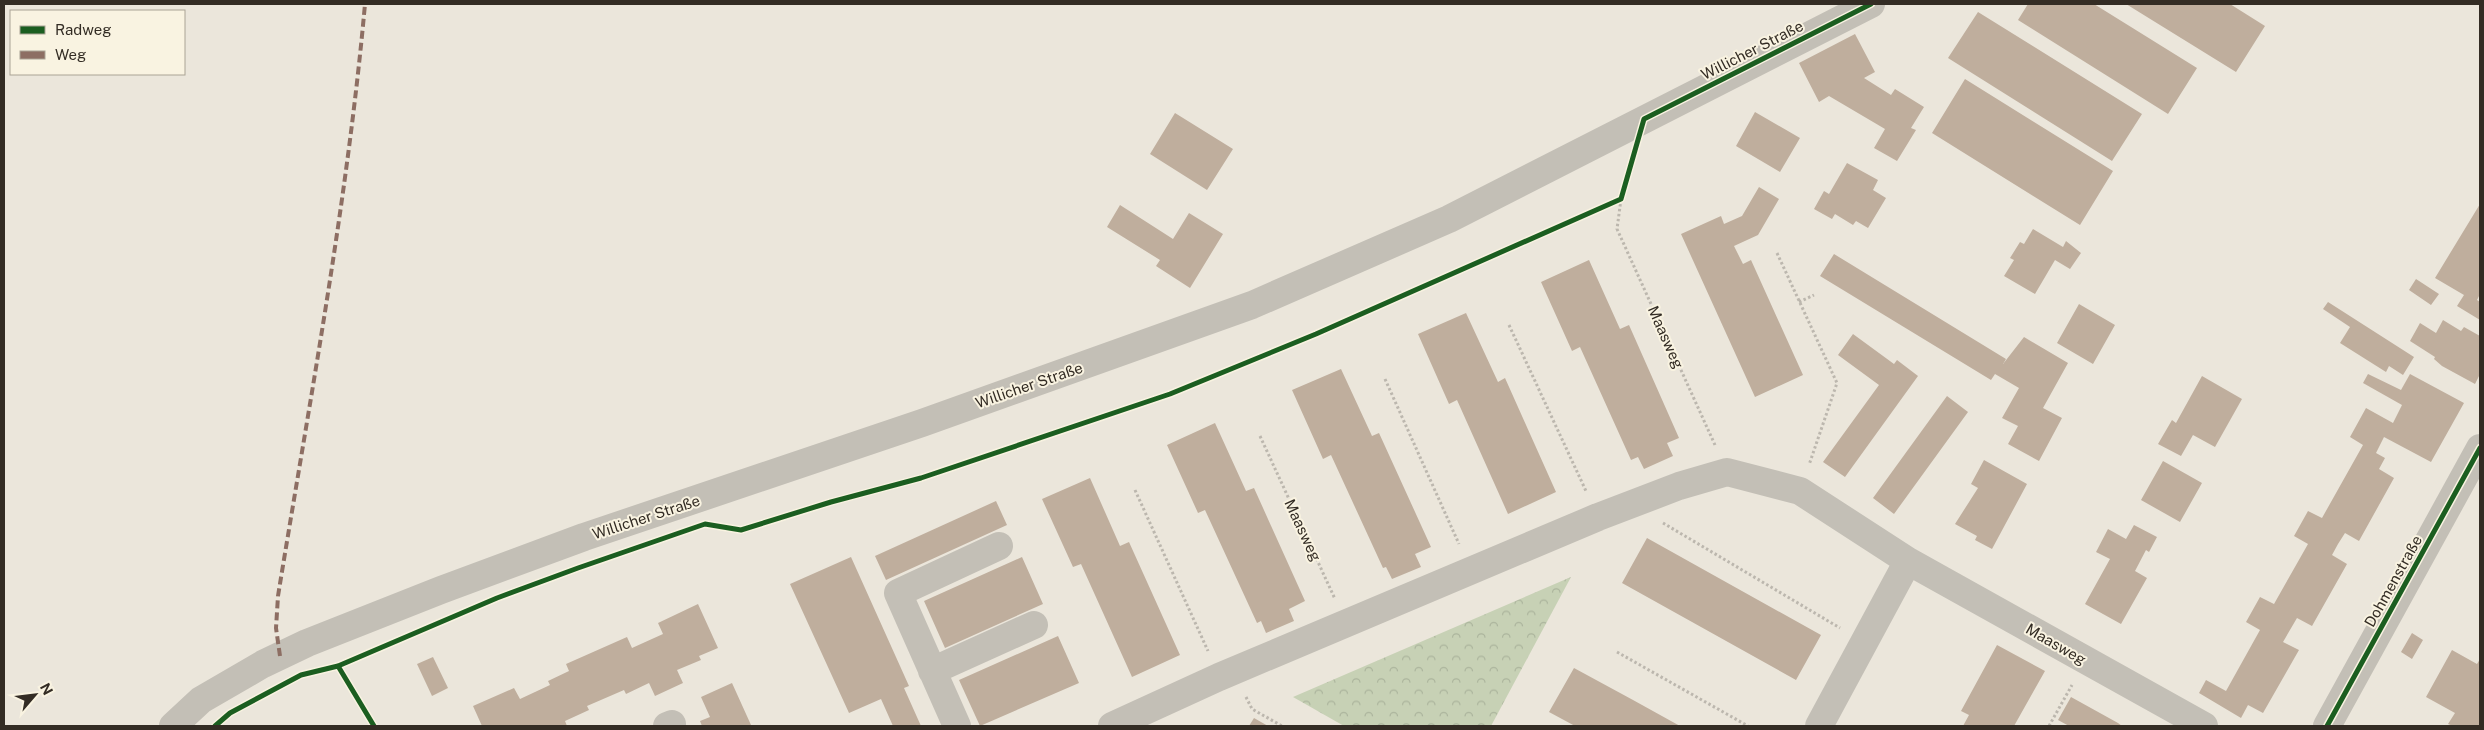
<svg xmlns="http://www.w3.org/2000/svg" width="2484" height="730" viewBox="0 0 2484 730" font-family="'Public Sans',sans-serif">
<style>
.park{fill:url(#park-crowns)}
.building{fill:#bfae9d}
.lines{fill:none;stroke-linecap:round;stroke-linejoin:round}
.path{stroke:#bcb7ae;stroke-width:3;stroke-dasharray:2.5 2.5;stroke-linecap:butt}
.minor{stroke:#c3bfb6;stroke-width:28}
.quiet{stroke:#8d6e63;stroke-width:4;stroke-dasharray:8 4;stroke-linecap:butt}
.cycleway-casing{stroke:#f9f3e1;stroke-width:8}
.cycleway{stroke:#1b5e20;stroke-width:5}
.labels{text-anchor:middle;dominant-baseline:central;stroke-width:4;stroke-linejoin:round;paint-order:stroke}
.street-label{font-size:15px;fill:#332c24;stroke:#f9f3e1}
</style>
<defs>
<pattern id="park-crowns" width="20" height="18" patternUnits="userSpaceOnUse" patternTransform="scale(1.25)"><rect width="20" height="18" fill="#c7d1b5"/><path d="M2 6a3 3 0 1 1 6 0M12 15a3 3 0 1 1 6 0" fill="none" stroke="#abb49c"/></pattern>
</defs>
<rect width="100%" height="100%" fill="#ebe6db"/>
<path class="park" d="M1571,577L1491,726H1344L1293,697Z"/>
<path class="building" d="M2028,4H2094L2197,68L2168,114L2018,20Z
M2126,4H2230L2265,26L2236,72Z
M1978,12L2142,114L2112,161L1948,58Z
M1855,34L1875,72L1864,78L1891,95L1895,89L1924,107L1911,128L1916,130L1897,161L1874,148L1885,129L1829,96L1819,102L1799,63Z
M1965,79L2113,171L2080,225L1932,133Z
M1755,112L1800,138L1780,172L1736,146Z
M1175,113L1233,149L1207,190L1150,154Z
M1847,163L1878,180L1873,190L1886,198L1868,228L1856,221L1853,225L1835,214L1832,219L1814,209L1824,191L1829,194Z
M1759,187L1779,199L1758,235L1734,246L1743,264L1751,260L1803,375L1755,397L1681,234L1721,216L1724,224L1742,216Z
M2480,204V294L2477,300L2480,302V320L2457,306L2464,295L2435,278Z
M1120,205L1173,239L1189,213L1223,234L1190,288L1156,266L1160,260L1107,227Z
M2033,229L2063,247L2066,241L2081,253L2070,269L2055,260L2035,294L2004,276L2014,260L2010,258L2020,242L2024,244Z
M1834,254L2006,359L2003,364L2024,337L2068,363L2043,408L2062,418L2039,461L2008,444L2018,426L2002,418L2019,388L1995,374L1991,380L1820,276Z
M1589,260L1620,329L1629,325L1679,438L1667,443L1673,456L1644,469L1638,457L1631,460L1580,347L1572,351L1541,282Z
M2416,279L2439,294L2431,305L2409,290Z
M2328,302L2414,357L2403,375L2389,366L2386,372L2340,343L2350,327L2323,309Z
M2079,304L2115,325L2093,364L2057,343Z
M1466,313L1498,382L1505,378L1556,492L1508,514L1457,400L1449,404L1418,334Z
M2443,320L2461,331L2464,327L2480,336V374L2475,384L2442,366L2434,359L2435,357L2410,341L2420,323L2436,333Z
M1853,334L1894,364L1897,360L1918,376L1845,477L1823,462L1879,385L1838,355Z
M1341,369L1372,436L1379,433L1431,547L1415,554L1421,567L1392,579L1386,567L1383,568L1331,455L1323,459L1292,390Z
M2368,374L2401,390L2410,374L2464,403L2431,462L2384,437L2376,453L2385,458L2379,469L2394,478L2359,541L2345,533L2338,544L2332,555L2347,564L2312,626L2297,618L2283,642L2299,650L2263,713L2248,705L2241,718L2199,693L2206,680L2226,691L2260,630L2246,622L2260,597L2274,604L2308,544L2294,536L2308,511L2322,518L2363,445L2350,437L2366,408L2393,423L2402,405L2363,383Z
M2202,376L2242,399L2215,447L2193,435L2181,456L2158,444L2172,420L2176,423Z
M1947,396L1968,412L1894,514L1873,498Z
M1215,423L1246,491L1254,488L1305,601L1289,609L1294,621L1266,633L1261,621L1257,623L1205,510L1198,513L1167,445Z
M1984,460L2027,484L1992,549L1975,540L1977,536L1955,524L1978,488L1971,484Z
M2163,461L2202,483L2180,522L2141,500Z
M1090,478L1120,546L1129,542L1180,655L1132,677L1081,564L1073,567L1042,499Z
M996,501L1007,525L886,580L875,556Z
M2134,525L2157,537L2149,552L2146,550L2135,571L2147,578L2121,624L2085,604L2110,559L2096,552L2108,529L2126,539Z
M1647,538L1821,635L1796,680L1622,583Z
M851,557L909,686L904,688L921,726H893L881,699L849,713L790,584Z
M1022,557L1043,604L945,648L924,601Z
M698,604L718,648L699,656L701,660L677,670L683,683L655,696L649,683L626,694L624,690L587,706L589,710L565,721L567,726H482L473,706L514,688L520,699L550,685L548,681L569,671L566,664L627,637L632,648L663,634L658,623Z
M2412,633L2423,640L2412,659L2401,652Z
M1058,636L1079,683L980,726L959,680Z
M1997,645L2045,671L2014,726H1963L1969,715L1961,711Z
M2452,650L2477,664L2480,659V726H2453L2448,724L2455,713L2426,697Z
M433,657L448,688L432,696L417,664Z
M1574,668L1633,700L1680,726H1575L1549,712Z
M732,683L751,725L702,726L700,721L710,717L701,697Z
M2071,697L2118,723L2122,726H2069L2058,720Z
M1254,718L1268,726H1249Z"/>
<g class="lines">
<path class="path" d="M1621,199L1617,229L1715,445
M1777,253L1837,383L1809,465
M1799,302L1814,295
M1509,325L1586,491
M1385,379L1459,544
M1260,436L1335,599
M1135,490L1208,651
M1663,523L1840,628
M1617,652L1748,726
M1246,697L1252,709L1282,726
M2049,726L2072,685"/>
<path class="minor" d="M932,671L1034,625
M173,726L201,700L263,664L307,643L441,590L584,537L922,423L1252,305L1449,219L1871,4
M667,726L672,724
M957,726L898,593L999,546
M1112,726L1219,677L1598,517L1679,486L1727,472L1800,491L1908,561L2204,726
M1819,726L1908,561
M2327,726L2480,448"/>
<path class="quiet" d="M280,656L276,628L278,596C310,399 347,203 365,4"/>
<g class="cycleway-casing">
<path id="cycleway" d="M338,666L374,726
M215,726L230,713L301,675L338,666L497,598L578,568L705,524L741,530L831,502L921,478L1170,394L1316,334L1621,199L1644,119L1871,4
M2327,726L2480,448"/>
</g>
<use href="#cycleway" class="cycleway"/>
</g>
<g class="labels">
<g class="street-label">
<text transform="translate(1752 50) rotate(-27)">Willicher Straße</text>
<text transform="translate(1666 337) rotate(66)">Maasweg</text>
<text transform="translate(1029 385) rotate(-19)">Willicher Straße</text>
<text transform="translate(646 517) rotate(-18)">Willicher Straße</text>
<text transform="translate(1303 530) rotate(65)">Maasweg</text>
<text transform="translate(2393 581) rotate(-61)">Dohmenstraße</text>
<text transform="translate(2056 644) rotate(30)">Maasweg</text>
</g>
</g>
<rect width="2484" height="730" fill="none" stroke="#332c24" stroke-width="10"/>
<rect x="10" y="10" width="175" height="65" fill="#f9f3e1" stroke="#aaa395"/>
<rect x="20" y="26" width="25" height="8" fill="#1b5e20" stroke="#aaa395"/>
<text x="55" y="35" font-size="15" fill="#332c24">Radweg</text>
<rect x="20" y="51" width="25" height="8" fill="#8d6e63" stroke="#aaa395"/>
<text x="55" y="60" font-size="15" fill="#332c24">Weg</text>
<g transform="translate(35 695) rotate(62)" stroke="#f9f3e1" stroke-width="4" paint-order="stroke">
<path d="M0-4L9 19L0 12L-9 19Z" fill="#332c24"/>
<text y="-8" font-size="14" font-weight="bold" text-anchor="middle" fill="#332c24">N</text>
</g>
</svg>
